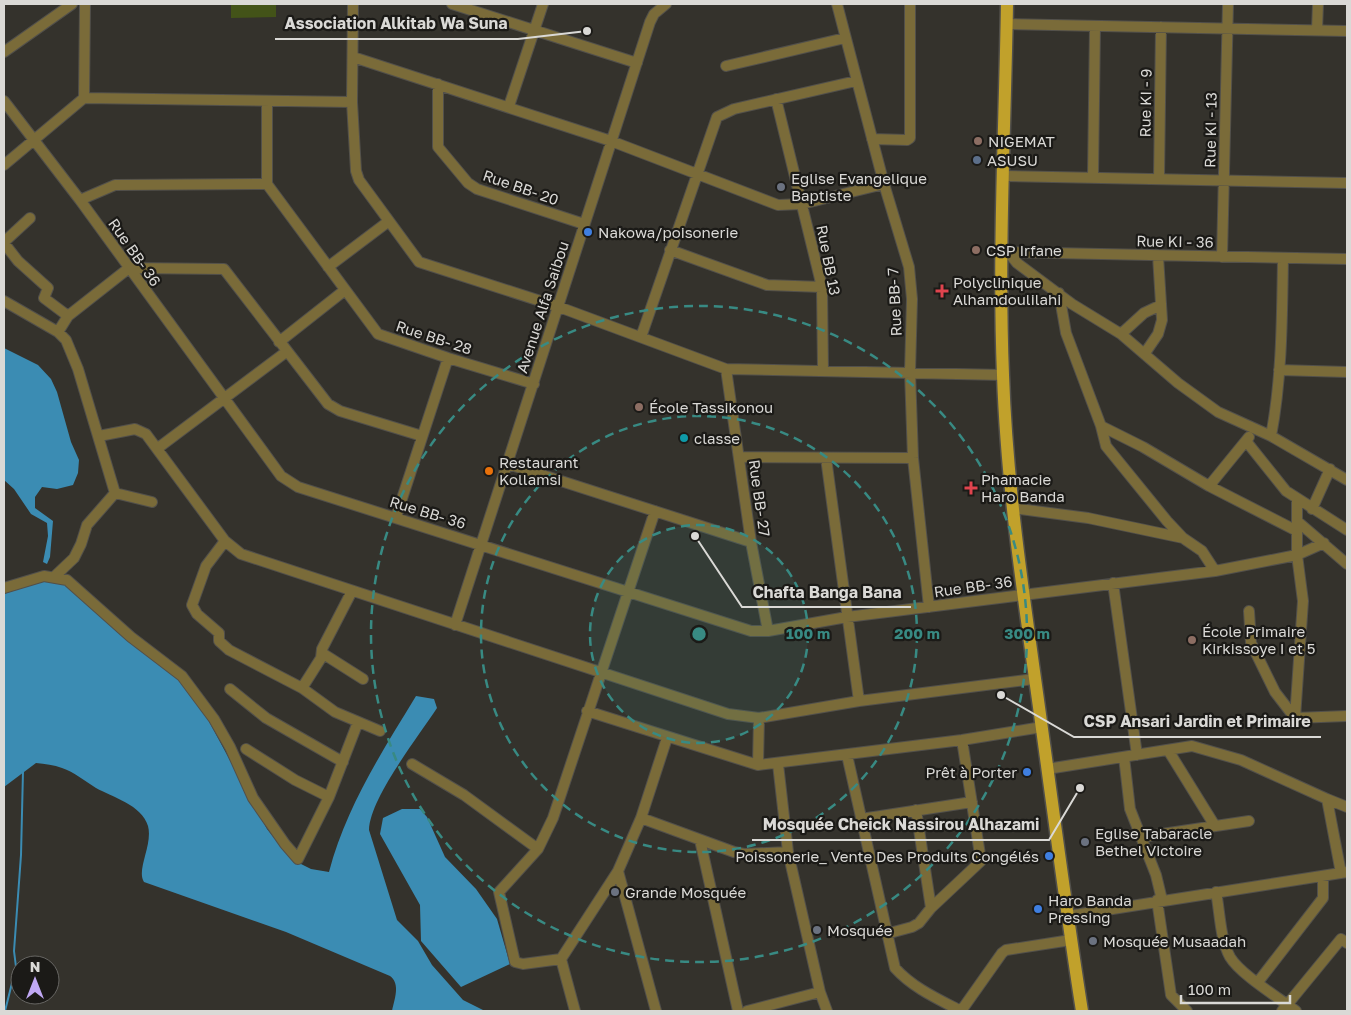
<svg xmlns="http://www.w3.org/2000/svg" width="1351" height="1015" viewBox="0 0 1351 1015" font-family="'Golos Text',sans-serif">
<style>
.green{fill:#435318}
.water{fill:#3b8cb3}
.lines{fill:none;stroke-linecap:round;stroke-linejoin:round}
.stream{stroke:#3b8cb3;stroke-width:2}
.minor-casing{stroke:#52504b;stroke-width:12}
.major-casing{stroke:#52504b;stroke-width:15}
.minor{stroke:#7a6b39;stroke-width:10}
.major{stroke:#c1a12b;stroke-width:12}
.ring{fill:none;stroke:#388a83;stroke-width:2.5;stroke-dasharray:9 6}
.education-dot{fill:#8d6e63;stroke:#1b1a17;stroke-width:2}
.service-dot{fill:#5c6f8a;stroke:#1b1a17;stroke-width:2}
.worship-dot{fill:#6b7280;stroke:#1b1a17;stroke-width:2}
.shop-dot{fill:#3f7fe0;stroke:#1b1a17;stroke-width:2}
.health-dot{fill:#e0444e;stroke:#1b1a17;stroke-width:2}
.culture-dot{fill:#0f9aa8;stroke:#1b1a17;stroke-width:2}
.food-dot{fill:#e8710a;stroke:#1b1a17;stroke-width:2}
.labels{text-anchor:middle;dominant-baseline:central;stroke-width:4.5;stroke-linejoin:round;paint-order:stroke}
.street-label{font-size:15px;fill:#dad9d6;stroke:#1b1a17}
.poi-label{font-size:15px;fill:#dad9d6;stroke:#1b1a17;text-anchor:start}
.centre{fill:#388a83;stroke:#1b1a17;stroke-width:2.5}
.ring-label{font-size:15px;text-anchor:middle;font-weight:bold;fill:#388a83;stroke:#1b1a17;stroke-width:4.5;stroke-linejoin:round;paint-order:stroke}
.leader{fill:none;stroke:#dad9d6;stroke-width:2}
.callout-dot{fill:#dad9d6;stroke:#1b1a17;stroke-width:2}
.callout-label{font-size:16px;text-anchor:middle;font-weight:bold;fill:#dad9d6;stroke:#1b1a17;stroke-width:4.5;stroke-linejoin:round;paint-order:stroke}
</style>
<rect width="100%" height="100%" fill="#34322c"/>
<path class="green" d="M231,4H276V17L231,18Z"/>
<path class="water" d="M4,348L38,365L51,379L57,392L71,442L79,460L78,473L73,485L57,489L42,487L35,497V508L53,521L50,557L47,564L43,562L48,536L47,523L31,514L14,489L4,480Z
M47,579L60,581L171,670L205,714L267,829L291,859L311,869L329,872C346,807 382,752 416,696L434,699L437,708C418,737 370,798 369,830L397,920L418,941L432,965L463,1000L485,1011H392C394,1000 401,984 390,976L286,932L144,882C136,870 153,845 148,826C142,805 112,797 96,788C85,781 74,772 62,768C54,765 45,764 36,763L4,787V594Z
M402,809H420L427,817L445,857L476,889L497,919L510,964L461,987L421,941L420,905L380,834L383,818Z"/>
<g class="lines">
<path class="stream" d="M5,1011L16,967L14,951L21,855L23,771"/>
<g class="minor-casing">
<path id="minor" d="M353,4L352,102L356,171L359,180L419,262L559,307L726,369L1003,375
M452,4L637,63
M837,4L884,184L909,267L912,299L910,372L913,458L929,607
M1007,24L1347,31
M1317,30L1318,4
M4,52L72,4
M353,57L611,141L778,205L802,204L884,184
M726,66L845,38
M438,84V147L468,183L477,189L584,224
M84,98L85,4
M776,99L822,287L823,371
M4,101L80,200L281,476L298,487L751,631H768L847,617L1215,571L1297,555L1324,543
M267,102V184
M509,106L543,4
M872,139L907,140L910,138V4
M4,165L84,98L352,102
M1004,176L1347,183
M1093,178L1095,26
M1159,179L1161,27
M80,200L115,185L267,184L378,334L448,358L534,384
M4,242L30,218
M4,243L18,261L48,288L44,298L68,316L58,332
M670,250L767,285L822,287
M1006,252L1347,259
M1008,252L1017,263L1072,304L1121,334L1178,383L1218,412L1271,436L1347,480
M1222,257L1228,4
M328,267L389,221
M1059,293L1066,333L1101,426L1106,446L1167,521L1183,538L1202,551L1215,571
M4,301L58,332L66,340L78,369L115,493L152,502
M68,316L129,268L224,269L328,404L340,411L422,436
M1121,334L1144,313L1161,305
M641,337L717,117L734,109L856,81
M279,342L345,290
M1145,353L1158,334L1162,320L1158,256
M726,369L751,542L768,631
M1279,370L1347,372
M1101,426L1143,447L1209,486L1297,531
M99,436L135,429L146,434L225,541L241,554L728,714L759,718L859,701L1034,679
M1271,436C1282,378 1282,318 1283,258
M1246,441L1286,491L1347,530
M158,448L286,352
M739,457L913,458
M826,458L859,701
M508,464L751,542
M1209,486L1249,437
M1297,498V555L1303,601L1295,718L1347,716
M1012,508L1088,518L1183,538
M1312,509L1330,469
M396,517L448,358
M1297,521L1347,564
M225,541L206,566L192,605L197,614L219,633V641L229,650L302,688L335,712L380,731
M55,576L74,558L81,544L87,525L115,493
M1113,583L1137,755
M4,588L44,576L67,580L131,637L182,676L214,719L230,747L253,798L285,844L298,859L329,797L358,722
M1249,611L1251,643L1275,692L1295,718
M455,625L650,22L654,14L666,4
M322,653L363,679
M302,688L321,658L322,649L352,591
M230,689L266,718L343,762
M587,711L758,765L962,740L1042,727
M246,749L295,780L329,797
M1168,750L1215,826
M847,755L895,968C913,988 938,999 961,1011
M1124,757L1130,809L1156,875L1162,900
M412,764L464,795L538,849
M758,765L759,718
M1047,769L1192,746L1241,760L1327,799
M916,810L931,908
M641,818L734,852L744,854L788,852
M861,819L972,802
M1142,837L1249,821
M700,840L738,1011
M618,871L656,1011
M1341,873L1327,799L1347,807
M1216,892C1220,912 1220,939 1230,957C1240,974 1279,998 1296,1011
M1157,900L1171,995L1187,1011
M1068,916L1347,872
M886,934L912,927L919,923L931,908L981,861L962,740
M561,959L523,964L515,962L499,892L538,849L553,818L655,511
M1258,982L1323,898V876
M820,992L827,1011
M575,1011L561,959L618,871L641,818L667,738
M747,1011L820,992L788,852L778,764
M961,1011L1002,953L1006,950L1071,940
M1282,1011L1341,939L1347,943"/>
</g>
<g class="major-casing">
<path id="major" d="M1007,4C1005,127 998,252 1003,375C1007,494 1026,611 1042,729C1055,823 1067,917 1082,1011"/>
</g>
<use href="#minor" class="minor"/>
<use href="#major" class="major"/>
</g>
<circle cx="699" cy="634" r="109" fill="#388a83" fill-opacity=".12"/>
<g class="ring">
<circle cx="699" cy="634" r="109"/>
<circle cx="699" cy="634" r="218"/>
<circle cx="699" cy="634" r="328"/>
</g>
<g class="education-dot">
<circle cx="978" cy="141" r="5"/>
<circle cx="976" cy="250" r="5"/>
<circle cx="639" cy="407" r="5"/>
<circle cx="1192" cy="640" r="5"/>
</g>
<circle class="service-dot" cx="977" cy="160" r="5"/>
<g class="worship-dot">
<circle cx="781" cy="187" r="5"/>
<circle cx="1085" cy="842" r="5"/>
<circle cx="615" cy="892" r="5"/>
<circle cx="817" cy="930" r="5"/>
<circle cx="1093" cy="941" r="5"/>
</g>
<g class="shop-dot">
<circle cx="588" cy="232" r="5"/>
<circle cx="1027" cy="772" r="5"/>
<circle cx="1049" cy="856" r="5"/>
<circle cx="1038" cy="909" r="5"/>
</g>
<g class="health-dot">
<path d="M939.5 283.5h5v5h5v5h-5v5h-5v-5h-5v-5h5z"/>
<path d="M968.5 480.5h5v5h5v5h-5v5h-5v-5h-5v-5h5z"/>
</g>
<circle class="culture-dot" cx="684" cy="438" r="5"/>
<circle class="food-dot" cx="489" cy="471" r="5"/>
<g class="labels">
<g class="street-label">
<text transform="translate(1145 103) rotate(-89)">Rue KI - 9</text>
<text transform="translate(1210 130) rotate(-89)">Rue KI - 13</text>
<text transform="translate(521 187) rotate(19)">Rue BB- 20</text>
<text transform="translate(1175 241) rotate(1)">Rue KI - 36</text>
<text transform="translate(135 252) rotate(55)">Rue BB- 36</text>
<text transform="translate(829 260) rotate(79)">Rue BB 13</text>
<text transform="translate(894 302) rotate(-93)">Rue BB- 7</text>
<text transform="translate(542 307) rotate(-72)">Avenue Alfa Saibou</text>
<text transform="translate(434 337) rotate(18)">Rue BB- 28</text>
<text transform="translate(760 498) rotate(82)">Rue BB- 27</text>
<text transform="translate(428 512) rotate(17)">Rue BB- 36</text>
<text transform="translate(973 586) rotate(-8)">Rue BB- 36</text>
</g>
<g class="poi-label">
<text x="988" y="141">NIGEMAT</text>
<text x="987" y="160">ASUSU</text>
<text x="791" y="178">Eglise Evangelique<tspan x="791" dy="17">Baptiste</tspan></text>
<text x="598" y="232">Nakowa/poisonerie</text>
<text x="986" y="250">CSP Irfane</text>
<text x="953" y="282">Polyclinique<tspan x="953" dy="17">Alhamdoulilahi</tspan></text>
<text x="649" y="407">École Tassikonou</text>
<text x="694" y="438">classe</text>
<text x="499" y="462">Restaurant<tspan x="499" dy="17">Kollamsi</tspan></text>
<text x="981" y="479">Phamacie<tspan x="981" dy="17">Haro Banda</tspan></text>
<text x="1202" y="631">École Primaire<tspan x="1202" dy="17">Kirkissoye I et 5</tspan></text>
<text x="1017" y="772" text-anchor="end">Prêt à Porter</text>
<text x="1095" y="833">Eglise Tabaracle<tspan x="1095" dy="17">Bethel Victoire</tspan></text>
<text x="1039" y="856" text-anchor="end">Poissonerie_ Vente Des Produits Congélés</text>
<text x="625" y="892">Grande Mosquée</text>
<text x="1048" y="900">Haro Banda<tspan x="1048" dy="17">Pressing</tspan></text>
<text x="827" y="930">Mosquée</text>
<text x="1103" y="941">Mosquée Musaadah</text>
</g>
</g>
<circle cx="699" cy="634" r="8" class="centre"/>
<g class="ring-label">
<text x="808" y="639">100 m</text>
<text x="917" y="639">200 m</text>
<text x="1027" y="639">300 m</text>
</g>
<path class="leader" d="M587 31L518 39H275M695 536L742 607H911M1001 695L1074 737H1321M1080 788L1049 840H752"/>
<g class="callout-dot">
<circle cx="587" cy="31" r="5"/>
<circle cx="695" cy="536" r="5"/>
<circle cx="1001" cy="695" r="5"/>
<circle cx="1080" cy="788" r="5"/>
</g>
<g class="callout-label">
<text x="396" y="29">Association Alkitab Wa Suna</text>
<text x="827" y="598">Chafta Banga Bana</text>
<text x="1197" y="727">CSP Ansari Jardin et Primaire</text>
<text x="901" y="830">Mosquée Cheick Nassirou Alhazami</text>
</g>
<rect width="1351" height="1015" fill="none" stroke="#dad9d6" stroke-width="10"/>
<g transform="translate(35 980)"><circle r="24" fill="#1b1a17" stroke="#676663"/>
<path d="M0-4L9 19L0 12L-9 19Z" fill="#c0a8f4"/>
<text y="-8" font-size="14" font-weight="bold" text-anchor="middle" fill="#dad9d6">N</text>
</g>
<path d="M1181 995v8h109v-8" fill="none" stroke="#dad9d6" stroke-width="2.5"/>
<text x="1188" y="995" font-size="15" fill="#dad9d6" stroke="#1b1a17" stroke-width="4" paint-order="stroke">100 m</text>
</svg>
